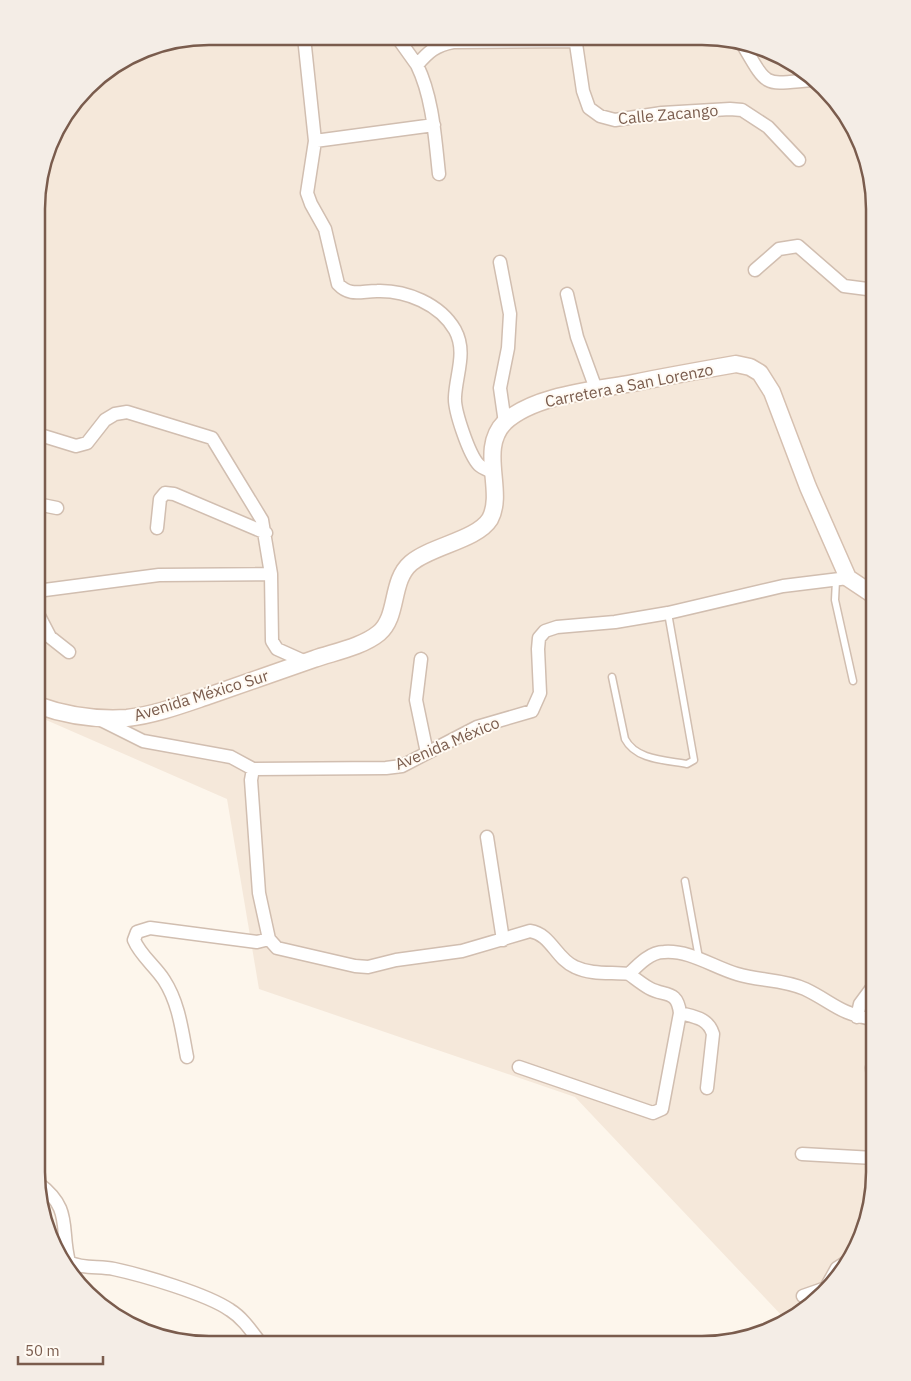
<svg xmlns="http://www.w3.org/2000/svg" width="911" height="1381" viewBox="0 0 911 1381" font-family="'IBM Plex Sans',sans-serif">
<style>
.residential{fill:#f5e8da}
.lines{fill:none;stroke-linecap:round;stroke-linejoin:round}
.lane-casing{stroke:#d1beb0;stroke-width:9}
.street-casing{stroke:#d1beb0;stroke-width:15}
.secondary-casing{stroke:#d6c0b0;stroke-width:19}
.lane{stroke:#fff;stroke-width:6}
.street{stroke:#fff;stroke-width:12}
.secondary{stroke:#fff;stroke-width:16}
.labels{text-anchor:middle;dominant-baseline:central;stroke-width:4;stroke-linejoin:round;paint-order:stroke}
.street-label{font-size:16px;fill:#7a5c4d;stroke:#fffaf3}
.rim{fill:none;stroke:#7a5c4d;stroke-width:2.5}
</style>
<rect width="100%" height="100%" fill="#fdf6ec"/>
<path class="residential" d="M209,36L725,38L807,72L861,143L875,209L874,1183L862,1238L839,1277L785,1319L575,1097L259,989L227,799L37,716L38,186L59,123L95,79L153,46Z"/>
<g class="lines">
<g class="lane-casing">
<path id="lane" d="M836,580L835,600L853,681
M612,677L625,739C636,760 665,760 687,764L694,760L668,613
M685,881L699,958"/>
</g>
<g class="street-casing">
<path id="street" d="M304,37L315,141L307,193L311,204L325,229L338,284C350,297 361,291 377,291C406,290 440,304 455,330C467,352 456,374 455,397C454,410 469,455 479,465C482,468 488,470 492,472
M397,37L417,65
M575,37L583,91L589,108L600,116L615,120L662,113L730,109L742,110L768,127L799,160
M743,45C769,89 763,84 813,80
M315,141L434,125
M439,174C435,138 433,98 417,65C428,52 436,45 453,42L575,41
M500,262L510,314L508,348L500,388L505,423
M755,270L779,249L798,246L844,286L875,290
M567,294L577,337L596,389
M37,434L76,446L87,443L105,420L115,414L127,412L212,438L262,520L271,574L272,641L277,649L306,662
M873,472L875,483
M37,504L57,508
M157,528L160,499L165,493L174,494L266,533
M37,591L159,575L271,574
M37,612L50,637L69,652
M421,659L416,700L427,753
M99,719L143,741L231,757L253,769L386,768L402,766L477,727L532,711L540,693L538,649L539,638L545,631L557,627L615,622L668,613L783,586L848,578
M253,769L251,780L259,893L269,939L277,948L355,966L368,967L396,960L462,951L530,931C551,934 556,959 575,967C592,975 611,972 629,974C638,965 650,952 664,952C690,950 713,967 737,974C759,981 783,979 805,989C834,1003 839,1014 874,1019
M487,837L503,940
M680,1013C695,1017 708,1018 713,1034L707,1088
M857,1017L860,1004L874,985
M187,1057C182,1031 179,1003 164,980C155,966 140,955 134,940L137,932L150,928L257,942L269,939
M519,1067L653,1113L662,1109L680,1013C677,989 665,997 649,988C642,984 636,979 629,974
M874,1086L872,1068L874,1058
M802,1154L874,1158
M38,1183C73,1209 60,1228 69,1262C82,1269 99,1266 114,1269C142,1275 207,1294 230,1310C243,1318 252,1332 261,1344
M874,1186V1157
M827,1286L837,1268L848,1261
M803,1296L823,1289"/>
</g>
<g class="secondary-casing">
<path id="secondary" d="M37,705C67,716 94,720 127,718C155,715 184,704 211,695C245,683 280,671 314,659C334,652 362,647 379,633C399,616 390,581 411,563C431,546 477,540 490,519C505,491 478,449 505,422C534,395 595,390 633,383C668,376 702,370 736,364L750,367L760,373L772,392L808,487L848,578L875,596"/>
</g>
<use href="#lane" class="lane"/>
<use href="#street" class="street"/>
<use href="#secondary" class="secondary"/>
</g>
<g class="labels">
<g class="street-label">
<text transform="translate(668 114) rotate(-5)">Calle Zacango</text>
<text transform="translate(629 385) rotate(-11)">Carretera a San Lorenzo</text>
<text transform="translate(201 695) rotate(-17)">Avenida México Sur</text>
<text transform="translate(447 743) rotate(-23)">Avenida México</text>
</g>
</g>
<path d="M0 0H911V1381H0ZM209 45H702A164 164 0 0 1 866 209V1172A164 164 0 0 1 702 1336H209A164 164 0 0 1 45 1172V209A164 164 0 0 1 209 45Z" fill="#f4ede6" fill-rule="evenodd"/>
<path class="rim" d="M209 45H702A164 164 0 0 1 866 209V1172A164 164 0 0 1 702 1336H209A164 164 0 0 1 45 1172V209A164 164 0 0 1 209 45Z"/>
<path d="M18 1356v8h85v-8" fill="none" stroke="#7a5c4d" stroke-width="2.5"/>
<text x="25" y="1356" font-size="15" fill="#7a5c4d" stroke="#fffaf3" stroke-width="4" paint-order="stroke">50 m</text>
</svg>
